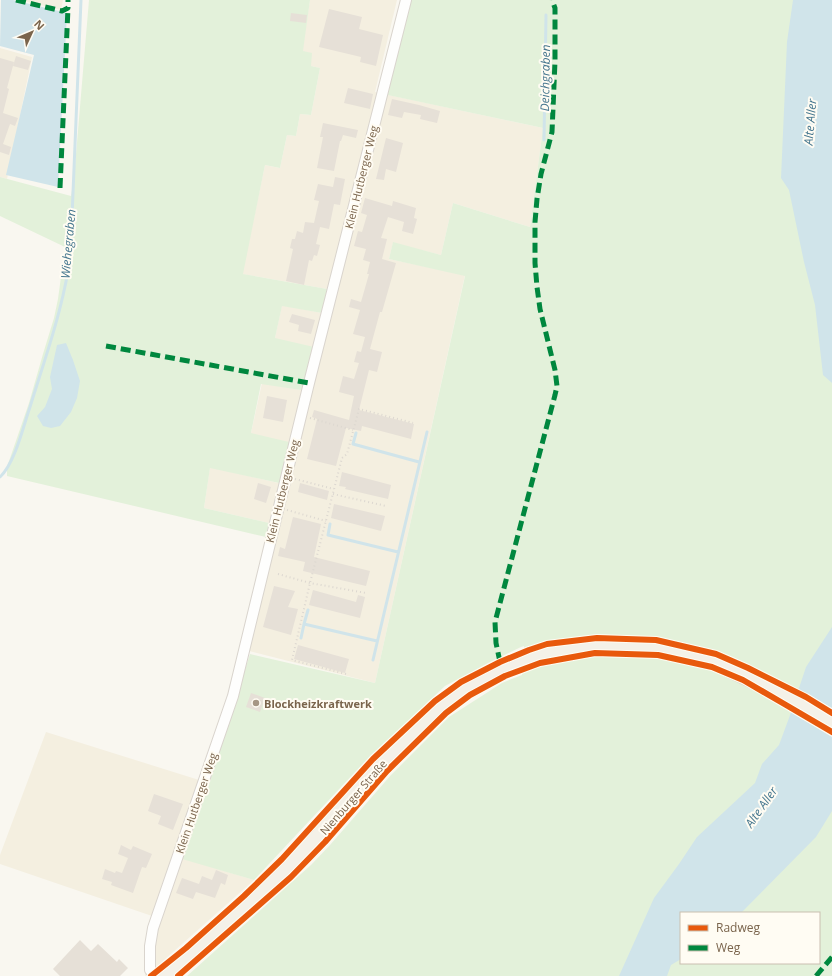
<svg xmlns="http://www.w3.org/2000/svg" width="832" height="976" viewBox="0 0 832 976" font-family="'Open Sans',sans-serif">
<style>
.residential{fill:#f4efe0}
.green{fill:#e3f1da;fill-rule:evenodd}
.water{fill:#d0e4ea}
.pier{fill:#f9f7f0}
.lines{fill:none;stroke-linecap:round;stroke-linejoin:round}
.stream{stroke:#d0e4ea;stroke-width:3}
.building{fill:#e6e0d7}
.minor-casing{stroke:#d9d4cd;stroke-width:12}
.primary-casing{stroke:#dad4cb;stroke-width:19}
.path{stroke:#dcd7d0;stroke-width:2;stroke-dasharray:1 3;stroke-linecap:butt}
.minor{stroke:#fefefd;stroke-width:10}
.primary{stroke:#f4f1e8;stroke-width:17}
.quiet{stroke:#00873e;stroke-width:5;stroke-dasharray:10 5;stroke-linecap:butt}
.cycleway-casing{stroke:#fffcf3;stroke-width:8}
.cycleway{stroke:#e8590c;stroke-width:6}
.poi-dot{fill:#a69785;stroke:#fffcf3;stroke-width:1.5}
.labels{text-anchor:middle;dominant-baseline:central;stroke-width:4;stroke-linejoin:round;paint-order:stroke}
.street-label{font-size:11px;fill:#7a644c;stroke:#fffcf3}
.poi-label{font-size:11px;font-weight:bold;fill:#7a644c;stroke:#fffcf3;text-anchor:start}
.water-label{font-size:12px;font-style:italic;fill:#45768e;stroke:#fffcf3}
</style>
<rect width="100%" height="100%" fill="#f9f7f0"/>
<path class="residential" d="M20,0H63L61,10Z
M310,0H397L375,92L543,128L530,227L453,203L441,255L393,243L389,259L465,275L375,683L241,649L269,523L204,508L210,467L278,483L251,433L262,383L301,390L275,338L282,305L322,313L327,289L242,274L265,165L280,168L287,135L296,136L300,114L311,115L320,68L311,66L302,52Z
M0,48L32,57L7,179L0,177Z
M46,732L199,780L209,784L182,858L254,880L146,976H145L144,959L145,941L152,916L0,864V855Z"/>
<path class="green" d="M89,0H310L303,51L312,53L311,66L320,68L311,115L300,114L296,136L287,135L280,168L265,165L243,274L327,289L322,313L282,306L275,338L314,347L301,390L261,384L251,433L289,442L279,483L210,468L204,508L269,523L266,537L7,476V467L29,403L43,354L54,318L58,299L65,247L0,216V177L71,196L74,178Z
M409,0H832V976H187L311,865L330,845L391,775L449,717L502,683L522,675L523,666L524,646L521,647L488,663L445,686L371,755L254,880L182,859L209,784L250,654L375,683L465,276L389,259L393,242L441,255L453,203L530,227L543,128L383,94ZM681,913H819V963H681Z"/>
<path class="water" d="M1,0H13L67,13L58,187L6,175L34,55L0,46Z
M793,0H832V383L823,375L815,305L804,262L789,190L781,178L787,42Z
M66,343L73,360L80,381L77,398L71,412L60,426L51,428L43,426L37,416L45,407L52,389L50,377L57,345Z
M832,627V811L816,837L741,913H681V959L671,965L667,976H619L654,898L679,864L697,837L755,783L762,764L779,745L789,718L806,667Z"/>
<path class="pier" d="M796,689L832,708V737L789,711Z"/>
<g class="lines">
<path class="stream" d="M544,140L546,15
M356,433L353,444L419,462
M0,477C15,463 23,427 30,407C44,362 60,317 68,271C70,261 70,251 71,241L81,0
M330,524L328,535L398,552
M308,610L304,624L377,641
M301,638L304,624
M373,660L427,432"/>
</g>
<path class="building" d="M329,9L362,17L359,29L383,35L376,66L360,62L361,57L319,47Z
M291,13L307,15L306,23L290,21Z
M16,56L31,61L28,70L13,66Z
M0,58L14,62L7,88L9,89L3,113L18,118L15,126L10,124L3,144L11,147L9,155L0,152Z
M348,88L373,94L370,109L344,103Z
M392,99L419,105L440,111L437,123L420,119L421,115L404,112L402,118L388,115Z
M323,123L358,130L356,138L343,135L341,141H340L334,171L317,168L323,137H320Z
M386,138L403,143L396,172L386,169L384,180L376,179Z
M335,177L345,179L340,205L334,204L329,229L320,227L316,244L320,245L317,256L314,255L312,261L309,260L304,285L286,281L293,249L290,248L292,239H295L297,231L303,233L305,222L314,223L319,201L314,200L318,184L333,187Z
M365,198L392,206L393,201L416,208L414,218L417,219L413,234L402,231L404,222L388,217L381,238L387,239L382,259L396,263L382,312H380L370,349L382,352L377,372L369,370L359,410L414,424L411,439L362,426L361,431L346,428L336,466L307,459L317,419L312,417L314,410L349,420L354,396L339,392L343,376L354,379L359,363L354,362L357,351L361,352L365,337L353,334L360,310L349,307L351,299L361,302L369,274H367L370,262L363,260L366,249L354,246L358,231L362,232L367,215L361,213Z
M292,314L315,320L311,334L298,331L299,325L289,322Z
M267,396L287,400L283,422L263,418Z
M342,472L391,485L388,499L345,489L346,487L339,486Z
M258,483L271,487L266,503L254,499Z
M300,483L329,491L327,500L298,492Z
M334,504L385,516L381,531L331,518Z
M293,517L321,524L314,557L370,571L366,586L303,571L305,562L278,556L280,547L285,549Z
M274,586L295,591L288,607L298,609L291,635L263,627Z
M313,590L356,602L358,595L365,597L360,618L309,605Z
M298,645L349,659L345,673L294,659Z
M251,693L265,698L260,712L246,707Z
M154,794L183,804L173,830L158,824L161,816L148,811Z
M121,845L131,850L133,846L152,854L146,868L142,867L133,893L111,885L112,882L102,879L105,869L115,873L116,871L122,873L128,858L118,854Z
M216,870L228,875L225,885L221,883L215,898L196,892L193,899L176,893L182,878L199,884L202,876L212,880Z
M80,940L91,951L98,944L117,962L119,959L128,968L120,976H60L53,969Z"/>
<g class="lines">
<g class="minor-casing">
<path id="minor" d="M156,976L150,970V946L153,928L233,696L309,383L406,0"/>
</g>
<g class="primary-casing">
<path id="primary" d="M165,976L249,904L285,870L319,837L380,765L440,707L466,690L501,671L517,664L543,656L596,647H657L714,661L779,692L832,723"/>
</g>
<path class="path" d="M310,418L353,430
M295,479L334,489
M333,494L386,506
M287,510L326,521
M278,574L310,583L366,593
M346,674L292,660L310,583L342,458L347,454L359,409L413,423"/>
<use href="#minor" class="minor"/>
<use href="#primary" class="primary"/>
<path class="quiet" d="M16,0L62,11L68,8V0
M60,188L68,8
M106,346L309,383
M500,662L496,643L495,622L555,395L557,386L555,370L540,309L537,287L535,263V222L537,199L541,174L552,132L555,61V8L552,0
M816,976L832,957"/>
<g class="cycleway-casing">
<path id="cycleway" d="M151,976L186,948L244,896L282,859L373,759L435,701L461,682L500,662L529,650L547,644L597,638L656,640L716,654L748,668L806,697L832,713
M178,976L291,877L325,842L387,771L446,713L470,695L505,676L540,663L595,653L658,655L712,667L743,680L786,705L832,732"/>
</g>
<use href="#cycleway" class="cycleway"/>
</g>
<circle class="poi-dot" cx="256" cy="703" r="4"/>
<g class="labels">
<g class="street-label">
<text transform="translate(361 177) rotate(-76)">Klein Hutberger Weg</text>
<text transform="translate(282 491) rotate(-76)">Klein Hutberger Weg</text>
<text transform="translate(353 797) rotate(-49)">Nienburger Straße</text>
<text transform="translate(196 803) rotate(-71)">Klein Hutberger Weg</text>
</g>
<g class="poi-label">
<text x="264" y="703">Blockheizkraftwerk</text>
</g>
<g class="water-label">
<text transform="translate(545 78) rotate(-89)">Deichgraben</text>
<text transform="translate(810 122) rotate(-85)">Alte Aller</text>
<text transform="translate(68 244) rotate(-85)">Wiehegraben</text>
<text transform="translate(761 807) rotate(-55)">Alte Aller</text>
</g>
</g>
<rect x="680" y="912" width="140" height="52" fill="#fffcf3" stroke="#cabfb0"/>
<rect x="688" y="925" width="20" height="6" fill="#e8590c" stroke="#cabfb0"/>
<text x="716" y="932" font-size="12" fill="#7a644c">Radweg</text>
<rect x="688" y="945" width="20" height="6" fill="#00873e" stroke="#cabfb0"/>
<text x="716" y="952" font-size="12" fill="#7a644c">Weg</text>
<g transform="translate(32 32) rotate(46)" stroke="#fffcf3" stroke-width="3" paint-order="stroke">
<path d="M0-3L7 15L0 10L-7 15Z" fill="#7a644c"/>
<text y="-6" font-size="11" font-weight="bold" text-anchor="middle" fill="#7a644c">N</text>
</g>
</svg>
